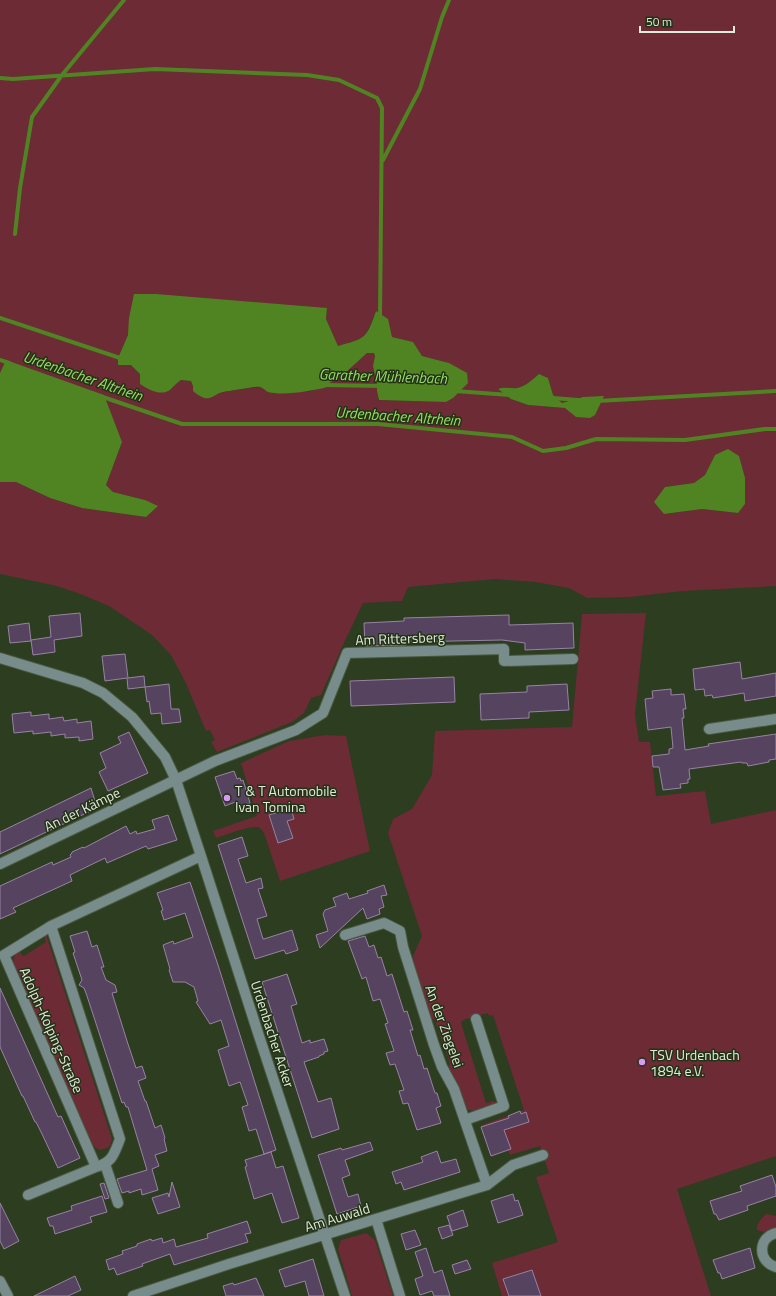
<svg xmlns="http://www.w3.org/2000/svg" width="776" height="1296" viewBox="0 0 776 1296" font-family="'Titillium Web',sans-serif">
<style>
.green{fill:#6c2b35;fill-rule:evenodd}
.water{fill:#508422}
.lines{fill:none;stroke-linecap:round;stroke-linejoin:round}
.stream{stroke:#508422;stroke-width:4}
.building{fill:#564360;stroke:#9783a3}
.minor-casing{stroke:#49593e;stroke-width:12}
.minor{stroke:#778c8b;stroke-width:10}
.poi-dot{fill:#d89af8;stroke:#223216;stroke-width:1.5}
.labels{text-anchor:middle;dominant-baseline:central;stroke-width:3;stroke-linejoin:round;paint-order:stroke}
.street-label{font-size:14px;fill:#e0ebda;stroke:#223216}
.poi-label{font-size:14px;fill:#e0ebda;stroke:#223216;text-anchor:start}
.water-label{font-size:15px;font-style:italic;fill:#97dc63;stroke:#223216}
</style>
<rect width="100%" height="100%" fill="#2c3d20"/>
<path class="green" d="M0,0H776V586L682,591L630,597L587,598L569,588L535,582L495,579L408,587L402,601L363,603L343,645L321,695L311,698L304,713L292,722L217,752L211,742L215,740L210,730L206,731L185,681L171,655L152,635L109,606L83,595L57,586L0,574V482H16L50,498L82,508L146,517L145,500L113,492L106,485L122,442L6,360L0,373ZM327,309L326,319L338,346C368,337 364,340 376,311L387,319L392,337L412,342L422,356L449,363L446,402L379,400L377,391V385L373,366L375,356L374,353H367L337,379L312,391L278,393L268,392L261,387L249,388L217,393L212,397L193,386L191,381L181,380L170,390L140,374L131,365L118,358L128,335ZM539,374L548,378L553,395L562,403L583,397L565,408L528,405L511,399L498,389C504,386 511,389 517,388C525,387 533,379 539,374ZM715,455L737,513L702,509L664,514L665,487L694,483L705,475Z
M646,613L635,714L639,742H650L656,796L705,791L711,824L776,810V1156L677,1189L711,1296H502L492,1263L558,1242L536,1177L549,1173L540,1146L510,1155L508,1150L491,1156L481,1127L482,1125L524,1110L493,1015L490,1016L487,1013L463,1020L461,1023L486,1103L494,1101L496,1103L474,1111L469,1110L466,1107L458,1086L448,1068L450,1063L435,1020L431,1018L414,964L413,956L422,936L388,833L393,819L412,809L432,775L435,731L572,727L582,614Z
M325,735L346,736L370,851L280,881L264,833C262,830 260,827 257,827C248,826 225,835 216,838L213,831L257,816L241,763L289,741Z
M46,934L112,1139L110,1146C104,1150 98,1152 93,1145L14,967C13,960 13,955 19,950L22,955L24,956L46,942L44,936Z
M766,1214L776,1216V1227L764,1232L757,1230C756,1224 762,1218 766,1214Z
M366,1233L375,1240L393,1296H352L338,1249L341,1240Z"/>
<path class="water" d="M134,294H156L327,308L326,319L338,346C366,338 366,339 376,311L388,319L392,337L413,342L422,356L449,363L467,373L468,383L453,398L446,402L379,400L377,391V385L373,366L375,356L374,353H367L344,374L328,384L327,387C313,391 283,396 268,392C266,391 263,388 260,387C255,386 230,391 223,392C217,393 217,395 212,397C205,401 198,395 193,391V386L191,381L181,380C177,383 174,386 171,389C162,397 149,390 140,384V374L131,365H118V358L128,335L129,318Z
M6,360L104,395L122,442L106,485L113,492L145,500L158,506L146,517L82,508L50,498L16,482H0V373Z
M539,374L548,378L553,395L562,403L583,397L604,396L595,415L590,418L576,417L565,408L528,405L511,399L498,389C504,386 511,389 517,388C525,387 533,379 539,374Z
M728,449L739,456L745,478V504L738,513L702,509L664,514L654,502L665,487L694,483L705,475L715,455Z"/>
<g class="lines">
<path class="stream" d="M0,78L13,79L155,69L307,75L339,80L377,98L382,108L380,318
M383,160L420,89L442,17L449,0
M15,234L20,188L32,117L62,75L124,0
M0,318L123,359
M0,360L9,363
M324,385L383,386
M455,391L510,395
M100,396L182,424H378L512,437L543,451L566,448L596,439L685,440L765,429H776
M553,398L578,400
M597,401L776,391"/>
</g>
<path class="building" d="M80,613L82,636L54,640L55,652L33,655L31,640L51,637L49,616Z
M509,615V625L573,623L574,648L525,650V643L502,640L406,642V645L365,646L364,623L404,621V618Z
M29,623L31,641L10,643L8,626Z
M125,654L128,678L144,676L145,687L128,689L127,678L105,681L102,656Z
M740,662L742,679L776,673V696L745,701L744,693L713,698L712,695L705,696L704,689L695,690L693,669Z
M454,677L455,702L351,706L350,681Z
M169,684L171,709H179L181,722L162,724L161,713L151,714L149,701L147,702L145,687Z
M567,684L569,710L529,712V718L481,720L480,694L527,692V686Z
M671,689V695L684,694L686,709H683L684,718H682L685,750L709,746L708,744L776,734V759L769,760V762L748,766L747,763H742L741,762L689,769L690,779H688V783L680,784L681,788L663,790L659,767H653L652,756L669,754V749L673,748L671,727L648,730L645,699L653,698L652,691Z
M31,712V716L49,714V719L63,717L64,721L77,719V723L91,721L93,739L79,741V737L65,738V734L51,736V732L33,734V731L14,733L12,714Z
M129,732L148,773L108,791L99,772L106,768L100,753L121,743L118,737Z
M234,771L237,779L240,778L241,781L243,780L250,803L240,807L238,801L225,806L215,777Z
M91,788L97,808L0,854V832Z
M291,808L294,819L287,821L293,838L278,843L269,815Z
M168,815L177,840L148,849L146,846L107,863L105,858L70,875L72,881L13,908L16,912L0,919V886L52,862L53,865L71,857L70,855L72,853V852L83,847L84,848L126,826L130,834L136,831L137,834L155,829L152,820Z
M242,837L248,856L238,859L246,883L261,878L263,888L258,889L267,916L257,919L263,939H264L292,930L298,950L286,954L284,950L255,959L218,845Z
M190,882L218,965L276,1150L264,1154L256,1129L249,1131L242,1107L248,1105L240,1082L229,1086L218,1050L229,1046L221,1020L210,1024L196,1002L198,1001L194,987L185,982H173L169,970L170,969L163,945L173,941L174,944L193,937L185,913L164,920L161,911L163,910L157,893Z
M384,885L387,895L381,896L384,907L379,909L380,914L367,919L363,908L320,948L316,935L328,931L323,914L325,910L336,906L333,898L347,893L349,899L368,893L367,891Z
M87,931L92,947L97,945L104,967H101L106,980L115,985L117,992L112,993L127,1041L136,1068L142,1066L146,1078L138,1081L145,1101H146L155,1128L161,1125L165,1138L164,1139L167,1151L155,1155L159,1166L152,1169L158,1190L142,1195L141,1189L129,1193V1191L122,1193L117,1179L147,1170L128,1107H126L124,1102L122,1103L87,996L84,988L79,985L82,980L73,953L75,952L70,936Z
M365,936L369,947L374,945L378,958L381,957L387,976L392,974L404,1012L407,1011L413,1030H410L418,1056L420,1055L424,1069L427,1068L435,1093H437L440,1103L441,1106L436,1108L441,1123L417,1130L408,1103L403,1104L399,1091L404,1090L395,1064L390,1065L386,1053L394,1051L385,1024L388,1023L380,999L373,1001L366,977L362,979L348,941Z
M287,974L297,1004L291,1006L302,1043L310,1040V1043L324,1039L328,1051L324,1052V1054L319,1056V1057L304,1062L318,1102L331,1098L339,1129L312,1138L262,982Z
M0,988L58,1117L61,1116L80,1158L58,1168L42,1134L36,1122H35L23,1096H22L0,1047Z
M520,1111L521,1114L526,1112L529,1122L504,1130L511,1149L491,1156L481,1127L509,1118L508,1116Z
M370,1142L373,1150L345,1160L350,1175L342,1178L348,1197L358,1194L361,1206L337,1214L318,1155L341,1148L342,1150Z
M437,1151L441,1163L456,1159L460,1172L404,1190L401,1182L396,1184L392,1172L423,1162L421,1157Z
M271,1152L276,1168L283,1166L299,1218L282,1223L272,1193L254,1199L245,1167L247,1166L245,1160Z
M772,1175L776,1187V1196L747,1206L748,1210L719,1220L716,1214H714L710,1201L742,1191L740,1186Z
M172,1182L180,1207L158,1214L152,1198L168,1193L169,1197Z
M104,1183L109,1198L105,1199L100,1184Z
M513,1194L515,1201L518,1200L523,1215L498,1223L491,1201Z
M102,1196L107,1212L90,1217L92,1222L55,1234L53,1226H50L47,1218L72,1210L71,1206Z
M0,1203L19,1241L4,1249L0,1241Z
M463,1210L468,1226L452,1231L447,1216Z
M247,1221L251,1233L245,1234L248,1242L174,1265L170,1254L142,1264L143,1266L117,1275L114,1268L109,1270L106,1260L123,1254L122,1251L137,1246V1244L151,1239L152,1241L162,1238L163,1243L174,1239L176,1247L208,1238L207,1234Z
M449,1225L453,1235L442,1239L438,1228Z
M415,1230L421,1245L406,1250L401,1234Z
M426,1248L434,1273L442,1270L450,1296H434L432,1291L420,1295L415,1279L423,1276L415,1252Z
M750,1248L755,1268L722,1279L720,1273H718L713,1260Z
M313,1259L324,1296H309L305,1281L285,1287L279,1270Z
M467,1260L471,1269L455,1274L452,1265Z
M532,1270L541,1296H509L503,1279Z
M75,1276L81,1290L68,1296H34Z
M256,1278L264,1296H226L223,1286L233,1283L234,1285Z"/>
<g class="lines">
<g class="minor-casing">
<path id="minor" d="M0,658L83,683L103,693L132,717L165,757L176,780L201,856L258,1033L345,1296
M709,729L776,719
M0,864L215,761L296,730L323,713L347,653L504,649V661L573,659
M51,926L4,955L96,1167C113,1162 114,1154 120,1139L51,926L201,856
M345,935L384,923L400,931L403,947L434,1045L442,1067L454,1089L487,1185
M465,1120L504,1106L476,1019
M105,1164L118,1203
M28,1195L96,1167
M376,1219L400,1296
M776,1233C757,1238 758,1262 776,1267
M0,1281L8,1296
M133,1296L229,1264L487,1185L513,1165L543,1155"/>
</g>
<use href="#minor" class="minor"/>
</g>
<g class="poi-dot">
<circle cx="227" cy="798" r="4"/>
<circle cx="642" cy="1062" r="4"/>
</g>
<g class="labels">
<g class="street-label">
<text transform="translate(400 638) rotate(-2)">Am Rittersberg</text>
<text transform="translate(82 809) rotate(-26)">An der Kämpe</text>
<text transform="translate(445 1026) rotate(70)">An der Ziegelei</text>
<text transform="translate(52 1030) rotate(66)">Adolph-Kolping-Straße</text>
<text transform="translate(273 1034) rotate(72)">Urdenbacher Acker</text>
<text transform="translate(337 1217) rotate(-17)">Am Auwald</text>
</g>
<g class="poi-label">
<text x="235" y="790">T &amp; T Automobile<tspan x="235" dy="16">Ivan Tomina</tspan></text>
<text x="650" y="1054">TSV Urdenbach<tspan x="650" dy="16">1894 e.V.</tspan></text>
</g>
<g class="water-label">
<text transform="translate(83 376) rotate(19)">Urdenbacher Altrhein</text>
<text transform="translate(383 376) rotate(2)">Garather Mühlenbach</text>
<text transform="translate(398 416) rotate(4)">Urdenbacher Altrhein</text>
</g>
</g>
<path d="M640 26v6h94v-6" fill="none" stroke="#e0ebda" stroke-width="2"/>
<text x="646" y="26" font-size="12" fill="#e0ebda" stroke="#223216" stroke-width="3" paint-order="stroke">50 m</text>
</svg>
